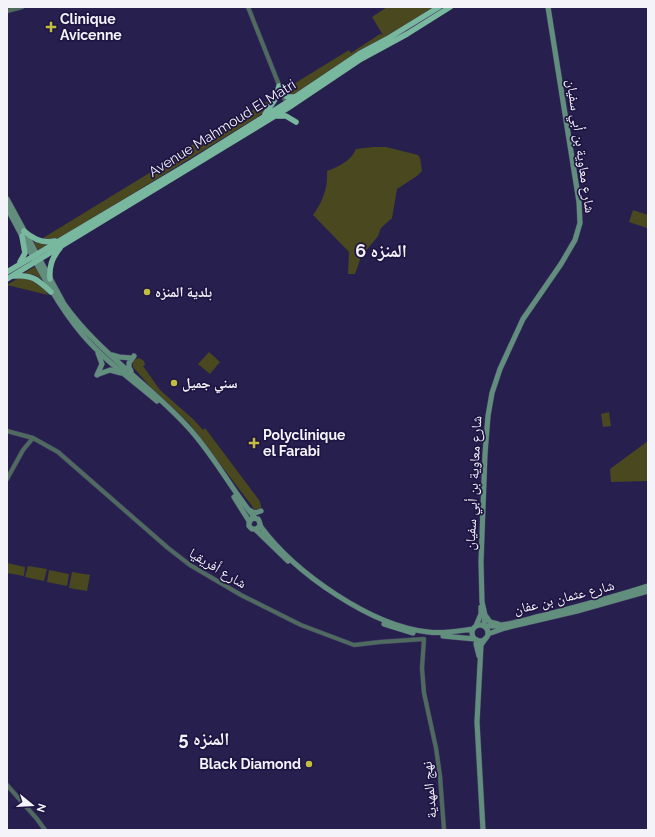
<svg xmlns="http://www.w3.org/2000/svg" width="655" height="837" viewBox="0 0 655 837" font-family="Raleway,'Noto Naskh Arabic',sans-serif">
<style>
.green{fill:#4a481f}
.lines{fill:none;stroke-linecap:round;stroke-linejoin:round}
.tertiary-casing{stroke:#443d66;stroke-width:5}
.secondary-casing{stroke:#443d66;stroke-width:6}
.trunk-casing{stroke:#443d66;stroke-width:6}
.tertiary{stroke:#4f6a5e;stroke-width:4}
.secondary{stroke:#628f7d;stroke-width:5}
.trunk{stroke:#78b89e;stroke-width:5.5}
.poi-dot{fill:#c2bd3f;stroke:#1e1543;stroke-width:1.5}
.labels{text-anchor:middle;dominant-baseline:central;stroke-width:3.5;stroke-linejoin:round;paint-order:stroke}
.poi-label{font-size:14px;font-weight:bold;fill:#f4f3fa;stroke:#1e1543;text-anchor:start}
.street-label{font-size:14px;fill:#f4f3fa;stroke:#1e1543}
.district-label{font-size:18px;font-weight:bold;fill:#f4f3fa;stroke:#1e1543}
</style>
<rect width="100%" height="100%" fill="#271f4e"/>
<path class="green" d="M387,7H434L293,96L286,95L284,90L349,50L351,53L380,34L383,35L372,17Z
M276,96L264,112L256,118L39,251L32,239L43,238L169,161L173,157L225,124L226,126Z
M373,147H386L418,155L420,158L422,171L417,176L397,189L392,218L381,228L378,236L361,257L355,274H348L349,252L313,215C323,201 328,188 327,171C338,167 351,161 356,149Z
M633,210L648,215L647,228L629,222Z
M36,266L44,281L35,275L24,273Z
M22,278C34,279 43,284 48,295L7,285L17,279Z
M209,352L220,362L210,374L198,364Z
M139,358L144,361L145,365L143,366L160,390L194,420L203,430L205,428L259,500L261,505V509L258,511L255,510L189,423L153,390L133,367C132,362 134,359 139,358Z
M609,412L611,426L603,427L601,414Z
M648,441V481L611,482L610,469Z
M7,563L25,567L24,576L7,573Z
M28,566L47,569L44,581L25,577Z
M49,570L69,574L67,586L47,582Z
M72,572L90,575L87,591L69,588Z"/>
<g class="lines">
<g class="tertiary-casing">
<path id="tertiary" d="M248,7L287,105
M7,11L22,7
M7,431L33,438L58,452L168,548L190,565L241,595L301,625L354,645L380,642L424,639L422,668L424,693L436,748L440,776L444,830
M7,479L23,450L33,438
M7,785L37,819L45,830"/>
</g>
<g class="secondary-casing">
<path id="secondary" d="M7,199L64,304C97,351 147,383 186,425C213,453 230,488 255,518
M7,208C31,251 50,296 82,334C103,359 131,379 157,401
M112,355L119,357L131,358
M131,371L129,367V363L134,356
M99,374L110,370L121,373
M97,375L102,364L98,353
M234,497L249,521
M249,510L255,513L261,511
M260,525L257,529H252L249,526V523L252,518L258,519C260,522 260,525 261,527C295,573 371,626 428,632C444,634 458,631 473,629
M255,529L288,561
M485,615L490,622L498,624
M384,624L413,633
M472 633a8 8 0 1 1 16 0a8 8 0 1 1-16 0Z
M484,625L485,615L482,602L481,562L485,454L488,416L492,393L500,369L523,319L561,264L575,240L580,223L579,202L548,7
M476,626L481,614V607
M485,626C505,627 526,619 545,615C580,606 614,597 648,586
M488,634L505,628L577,611L648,591
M443,636L475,639
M477,640L476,644L479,656
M483,830L477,722L481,645L485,639"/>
</g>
<g class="trunk-casing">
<path id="trunk" d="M283,95L288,97H294
M265,114L276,98L279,86
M277,116H286L296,122
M24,231C33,239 43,244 55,241
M20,262L25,253L22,236
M7,272L190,163L286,103L359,54L387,39L439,7
M13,276C32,274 38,280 51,292
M7,279L288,108L361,59L407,34L450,7
M50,279C49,266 52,258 60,248"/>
</g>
<use href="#tertiary" class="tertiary"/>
<use href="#secondary" class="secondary"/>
<use href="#trunk" class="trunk"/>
</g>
<g class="poi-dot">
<path d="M49 21h4v4h4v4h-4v4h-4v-4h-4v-4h4z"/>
<circle cx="147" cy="292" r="4"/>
<circle cx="174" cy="383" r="4"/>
<path d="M252 437h4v4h4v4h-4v4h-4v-4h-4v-4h4z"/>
<circle cx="309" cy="764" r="4"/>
</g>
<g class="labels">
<g class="poi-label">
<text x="60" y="19">Clinique<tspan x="60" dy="16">Avicenne</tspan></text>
<text x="155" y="292">بلدية المنزه</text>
<text x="182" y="383">سني جميل</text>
<text x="263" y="435">Polyclinique<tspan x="263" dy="16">el Farabi</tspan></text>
<text x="301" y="764" text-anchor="end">Black Diamond</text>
</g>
<g class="street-label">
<text transform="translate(222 128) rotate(-32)">Avenue Mahmoud El Matri</text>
<text transform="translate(581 146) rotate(82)">شارع معاوية بن أبي سفيان</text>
<text transform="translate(473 483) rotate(-87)">شارع معاوية بن أبي سفيان</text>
<text transform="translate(218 568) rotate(31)">شارع أفريقيا</text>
<text transform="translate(564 597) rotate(-14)">شارع عثمان بن عفان</text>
<text transform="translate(429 790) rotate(-95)">نهج المهدية</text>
</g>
<g class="district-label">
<text x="381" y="250">المنزه 6</text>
<text x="204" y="738">المنزه 5</text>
</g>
</g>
<rect width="655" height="837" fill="none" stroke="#f4f3fa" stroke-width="16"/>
<g transform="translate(32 805) rotate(108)" stroke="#1e1543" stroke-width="3" paint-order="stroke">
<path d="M0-3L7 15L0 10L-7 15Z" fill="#f4f3fa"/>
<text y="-6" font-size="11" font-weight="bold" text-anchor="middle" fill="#f4f3fa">N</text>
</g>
</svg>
